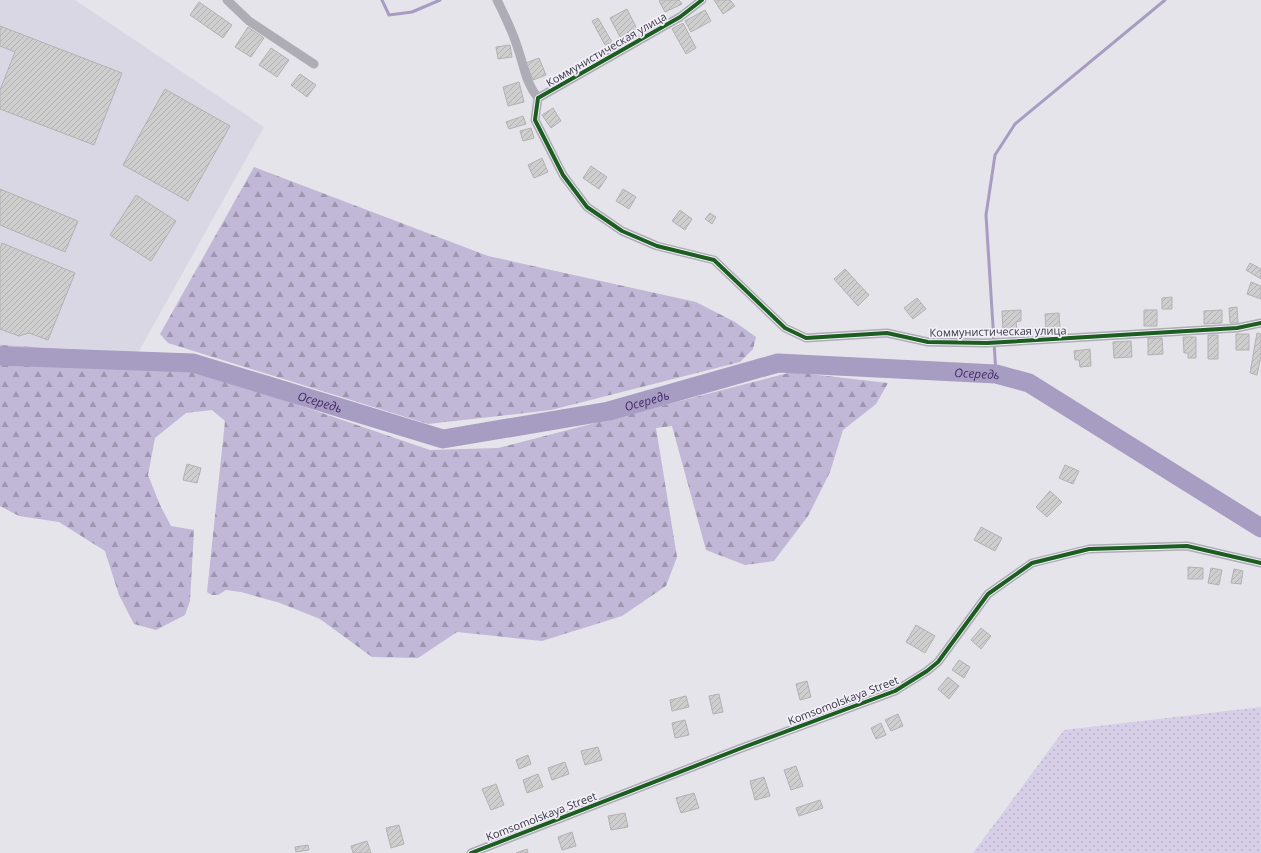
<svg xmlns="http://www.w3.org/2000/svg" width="1261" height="853" viewBox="0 0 1261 853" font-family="'Open Sans',sans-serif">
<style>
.built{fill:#dad7e4}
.grass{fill:url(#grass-dots)}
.forest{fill:url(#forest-firs)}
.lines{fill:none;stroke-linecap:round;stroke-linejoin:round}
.stream{stroke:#a79cc1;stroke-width:3}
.river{stroke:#a79cc1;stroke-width:19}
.building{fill:url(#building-hatch);stroke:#b3b1b2}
.street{stroke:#aeacb4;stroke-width:9}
.cycleway-casing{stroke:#f2effa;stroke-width:6}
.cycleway{stroke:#1b5e20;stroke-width:4}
.labels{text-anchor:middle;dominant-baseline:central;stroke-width:3.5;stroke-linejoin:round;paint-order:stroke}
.street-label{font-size:11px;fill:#39383d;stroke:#f2effa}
.water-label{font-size:12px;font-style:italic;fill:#432a6a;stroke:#f2effa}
</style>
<defs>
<pattern id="grass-dots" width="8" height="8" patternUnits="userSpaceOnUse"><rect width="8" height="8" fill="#d6cfe7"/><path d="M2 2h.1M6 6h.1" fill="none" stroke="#b8b2c7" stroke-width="1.8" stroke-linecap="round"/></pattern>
<pattern id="forest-firs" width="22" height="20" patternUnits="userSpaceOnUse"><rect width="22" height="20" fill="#c1b7d7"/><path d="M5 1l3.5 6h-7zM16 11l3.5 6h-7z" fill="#9e96b0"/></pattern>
<pattern id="building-hatch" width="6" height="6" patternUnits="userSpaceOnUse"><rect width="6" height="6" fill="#cfcecf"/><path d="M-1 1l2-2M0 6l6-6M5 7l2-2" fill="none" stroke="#b2b2b3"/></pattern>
</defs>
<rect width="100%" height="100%" fill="#e5e4ea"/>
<path class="built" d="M0,0H75L264,127L138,353L0,345Z"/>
<path class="grass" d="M1261,707V853H973L1064,730Z"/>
<path class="forest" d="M254,167L488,256L696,302L735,322L756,337L753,349L740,362L551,410L428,424L168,343L160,334Z
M0,345L138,353L240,385L430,450L498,448L792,372L888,383L876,404L843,430L830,472L808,516L774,561L745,565L706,550L672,426L656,428L677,557L666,586L622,616L542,641L457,632L418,658L372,657L320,619L280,603L241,592L226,590L218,595H212L207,592L225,421L212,410L186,413L155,438L148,475L160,505L171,526L194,530L190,601L185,615L156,630L134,624L119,595L105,551L59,522L19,516L0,506Z"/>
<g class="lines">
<path class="stream" d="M382,0L389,15L412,12L440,0
M996,374L986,215L995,155L1015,124L1165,0"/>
<path class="river" id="s1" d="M0,356L193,363L443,439L609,411L778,363L996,374L1029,383L1261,528"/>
</g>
<path class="building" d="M661,0H679L682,4L665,12L659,1Z
M714,0H730L735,6L723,14Z
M199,2L232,25L223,38L190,15Z
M627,9L637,29L620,37L610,18Z
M705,10L711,21L691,32L685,21Z
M598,18L612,42L605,45L592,21Z
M683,23L696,48L686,54L672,29Z
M0,26L122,73L94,145L0,109V90L15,52L0,46Z
M248,27L264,38L251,57L235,47Z
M510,45L512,57L498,59L496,47Z
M271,48L289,60L277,77L259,65Z
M539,58L546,75L533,80L526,63Z
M300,74L316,85L307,97L291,85Z
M519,82L524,102L508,106L503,87Z
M165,89L230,126L188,201L123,165Z
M553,108L561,121L551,128L542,115Z
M523,116L526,124L509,129L506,122Z
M531,128L534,138L523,141L520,131Z
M542,158L548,172L534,178L528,165Z
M591,166L607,177L599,189L583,178Z
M0,189L78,221L65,252L0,225Z
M623,189L636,197L629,209L616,201Z
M136,195L176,221L151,261L110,235Z
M680,210L692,219L685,230L672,221Z
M710,213L716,217L712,224L705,219Z
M2,243L75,273L48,340L29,333L19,336L0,329V249Z
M1250,263L1261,269V279L1246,270Z
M845,269L869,295L858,306L834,279Z
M1251,282L1261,286V299L1247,294Z
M1172,297V309H1162V298Z
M917,298L926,309L913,319L904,308Z
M1237,307L1238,323H1230L1229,308Z
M1021,310V321L1016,322L1017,330L1003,331L1002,311Z
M1144,310H1157V326H1144Z
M1222,310V323L1204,324V311Z
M1059,313L1060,330L1046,331L1045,314Z
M1257,333L1261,334V356L1257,375L1250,373Z
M1236,334H1249V350H1236Z
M1208,335H1218V359H1208Z
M1183,337H1196V358H1188V353H1184Z
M1148,338H1162L1163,354L1148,355Z
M1131,341L1132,357L1114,358L1113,342Z
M1090,349L1091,366L1080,367L1079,360H1075L1074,351Z
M187,464L201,468L197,483L183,480Z
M1065,465L1079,471L1073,484L1059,478Z
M1050,491L1062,502L1047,517L1036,507Z
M981,527L1002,538L995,551L974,540Z
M1188,567L1203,568V579H1188Z
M1211,568L1222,570L1219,585L1208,583Z
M1234,569L1243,571L1241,584L1231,583Z
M916,625L935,636L925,653L906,642Z
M981,628L991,636L981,649L971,640Z
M959,660L970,667L964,678L952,670Z
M948,677L959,686L949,699L938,689Z
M807,681L811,697L800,700L796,684Z
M719,694L723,712L713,714L709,696Z
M686,696L689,707L672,711L670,700Z
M898,714L903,726L891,731L885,720Z
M685,720L689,735L675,738L672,723Z
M881,723L886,735L876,739L871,728Z
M598,747L602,760L585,765L581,751Z
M528,755L531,764L519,769L516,760Z
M565,762L569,774L552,780L548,768Z
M796,766L803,786L791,790L784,770Z
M538,774L543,787L527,793L523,780Z
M764,777L770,796L755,800L750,781Z
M496,784L504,805L491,810L482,789Z
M694,793L699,808L681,813L676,798Z
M820,800L823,808L799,816L796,808Z
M625,813L628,827L611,830L608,816Z
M399,825L404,844L391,848L386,828Z
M572,832L576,846L562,850L558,837Z
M367,841L371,853H353L351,846Z
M308,845L309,850L296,852L295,847Z
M527,849L528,853H516Z"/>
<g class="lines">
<path class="street" d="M227,0L249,21L314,64
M497,0C505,16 513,32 518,49C525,69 525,81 538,98
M702,0L680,17L538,98L535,120L563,175L587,207L622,231L657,246L714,260L785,328L806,338L887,333L928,342L987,343L1237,328L1261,323
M471,853L739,749L895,691L927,671L938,662L988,594L1032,563L1089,549L1187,546L1261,563"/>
<g class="cycleway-casing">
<path id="cycleway" d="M702,0L680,17L538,98L535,120L563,175L587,207L622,231L657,246L714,260L785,328L806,338L887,333L928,342L987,343L1237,328L1261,323
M471,853L739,749L895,691L927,671L938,662L988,594L1032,563L1089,549L1187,546L1261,563"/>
</g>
<use href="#cycleway" class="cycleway"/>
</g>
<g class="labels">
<g class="street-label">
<text transform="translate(606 49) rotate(-30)">Коммунистическая улица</text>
<text transform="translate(998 331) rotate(-1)">Коммунистическая улица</text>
<text transform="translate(843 700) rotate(-21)">Komsomolskaya Street</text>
<text transform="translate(541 816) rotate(-21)">Komsomolskaya Street</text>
</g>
<g class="water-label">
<text stroke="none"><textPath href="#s1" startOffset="998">Осередь</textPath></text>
<text stroke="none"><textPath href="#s1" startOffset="662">Осередь</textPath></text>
<text stroke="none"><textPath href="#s1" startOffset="326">Осередь</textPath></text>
</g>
</g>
</svg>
